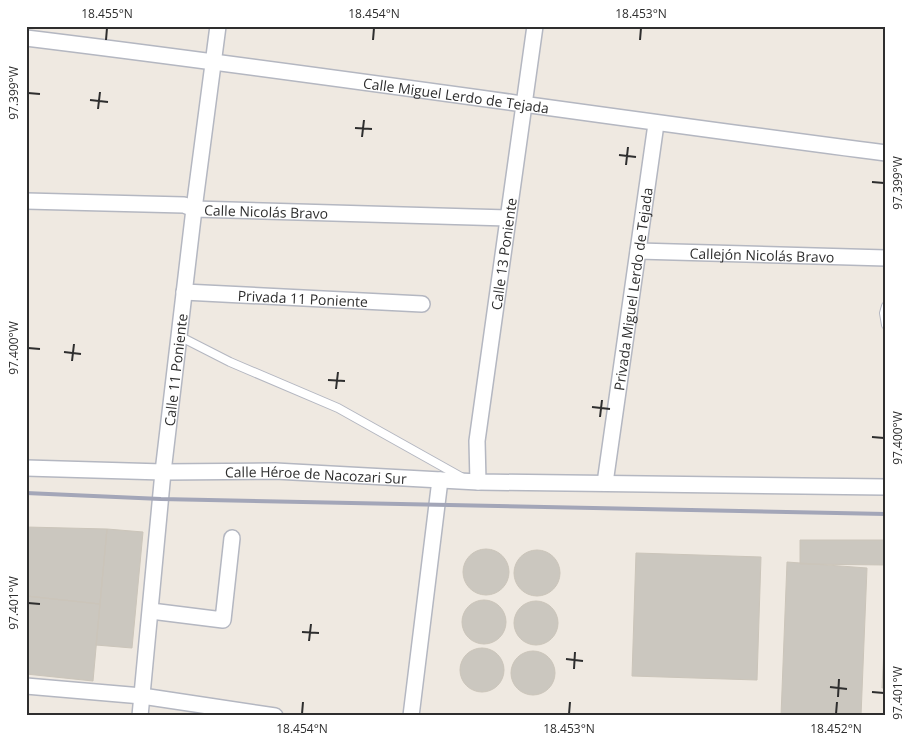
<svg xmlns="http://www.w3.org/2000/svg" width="912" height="742" viewBox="0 0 912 742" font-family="'Open Sans',sans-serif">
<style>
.building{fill:#cbc7bf;stroke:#cbc5ba}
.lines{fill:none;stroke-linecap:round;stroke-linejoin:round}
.service-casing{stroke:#b4b7c1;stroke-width:10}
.minor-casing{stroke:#b4b7c1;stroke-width:18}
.service{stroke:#fff;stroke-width:8}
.minor{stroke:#fff;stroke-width:15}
.rail{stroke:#a3a6b8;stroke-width:4}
.ticks{fill:none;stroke:#2e2e2e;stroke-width:2}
.labels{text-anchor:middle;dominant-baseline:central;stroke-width:4;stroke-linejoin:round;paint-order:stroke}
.street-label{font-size:14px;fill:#2e2e2e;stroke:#fff}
.neatline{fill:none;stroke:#2e2e2e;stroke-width:2}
.ticks-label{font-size:12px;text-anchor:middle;fill:#2e2e2e}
</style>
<rect width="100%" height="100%" fill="#efe9e1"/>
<path class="building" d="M26,527L107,529L100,604L26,596Z
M107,529L143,532L132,648L96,645Z
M800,540H886V565L800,564Z
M463 572a23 23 0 1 1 46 0a23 23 0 1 1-46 0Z
M514 573a23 23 0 1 1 46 0a23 23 0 1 1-46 0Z
M636,553L761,557L757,680L632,676Z
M787,562L867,568L861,716H781Z
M26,596L100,604L93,681L26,674Z
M462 622a22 22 0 1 1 44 0a22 22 0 1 1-44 0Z
M514 623a22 22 0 1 1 44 0a22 22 0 1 1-44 0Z
M460 670a22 22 0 1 1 44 0a22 22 0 1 1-44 0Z
M884,648H886V688H882Z
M511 673a22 22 0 1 1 44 0a22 22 0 1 1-44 0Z"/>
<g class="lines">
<g class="service-casing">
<path id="service" d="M886,306L884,313L886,325
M179,336L230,362L338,408L463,478"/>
</g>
<g class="minor-casing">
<g id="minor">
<path id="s1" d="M26,38C313,73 599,116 886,153"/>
<path id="s2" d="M26,201L184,205L194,209L508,218"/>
<path id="s3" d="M638,251L886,258"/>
<path id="s4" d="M184,292L422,304"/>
<path id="s5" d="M26,468L163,472L275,471L478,482L886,487"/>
<path id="s6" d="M478,482L477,441L535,26"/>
<path id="s7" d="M605,483L656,124"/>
<path d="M151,611L223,620L232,538"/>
<path d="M26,686L142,696L275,716"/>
<path id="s8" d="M140,716L163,472L194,209L218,26"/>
<path d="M411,716L440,480"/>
</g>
</g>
<use href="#service" class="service"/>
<use href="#minor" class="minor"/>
<path class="rail" d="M26,493L161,499L886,514"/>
</g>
<path class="ticks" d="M106,40L107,28M373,40L374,28M640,40L641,28M28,93L40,94M90,100L108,102M98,109L100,92M355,128L372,129M362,137L364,120M619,155L636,157M626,165L628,147M872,182L884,183M28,348L40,349M64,352L81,354M72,361L74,344M328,380L345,381M336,389L338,372M592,407L610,409M600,417L602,400M872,437L884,438M28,603L40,604M302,632L319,633M309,641L311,624M566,659L583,661M574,669L575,652M830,687L847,689M872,692L884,693M838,697L839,679M302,714L303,702M569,714L570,702M836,714L837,702"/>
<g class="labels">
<g class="street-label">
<text stroke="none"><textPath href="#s1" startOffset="434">Calle Miguel Lerdo de Tejada</textPath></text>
<text stroke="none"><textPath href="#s2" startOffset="241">Calle Nicolás Bravo</textPath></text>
<text stroke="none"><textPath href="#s6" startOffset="230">Calle 13 Poniente</textPath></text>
<text stroke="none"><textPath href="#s3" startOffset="124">Callejón Nicolás Bravo</textPath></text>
<text stroke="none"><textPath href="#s7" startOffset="196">Privada Miguel Lerdo de Tejada</textPath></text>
<text stroke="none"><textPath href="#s4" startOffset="119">Privada 11 Poniente</textPath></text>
<text stroke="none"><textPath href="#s8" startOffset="348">Calle 11 Poniente</textPath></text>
<text stroke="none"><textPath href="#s5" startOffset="290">Calle Héroe de Nacozari Sur</textPath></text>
</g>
</g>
<rect width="912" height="742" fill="none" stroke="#ffffff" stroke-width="55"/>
<rect x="28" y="28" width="856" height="686" class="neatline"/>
<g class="ticks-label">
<text x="107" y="18">18.455°N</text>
<text x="374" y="18">18.454°N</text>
<text x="641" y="18">18.453°N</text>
<text transform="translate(14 93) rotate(-90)" y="4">97.399°W</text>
<text transform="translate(898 183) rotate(-90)" y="4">97.399°W</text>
<text transform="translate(14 348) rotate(-90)" y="4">97.400°W</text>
<text transform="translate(898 438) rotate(-90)" y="4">97.400°W</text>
<text transform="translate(14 603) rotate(-90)" y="4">97.401°W</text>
<text transform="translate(898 693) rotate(-90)" y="4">97.401°W</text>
<text x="302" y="733">18.454°N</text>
<text x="569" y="733">18.453°N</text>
<text x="836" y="733">18.452°N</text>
</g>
</svg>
